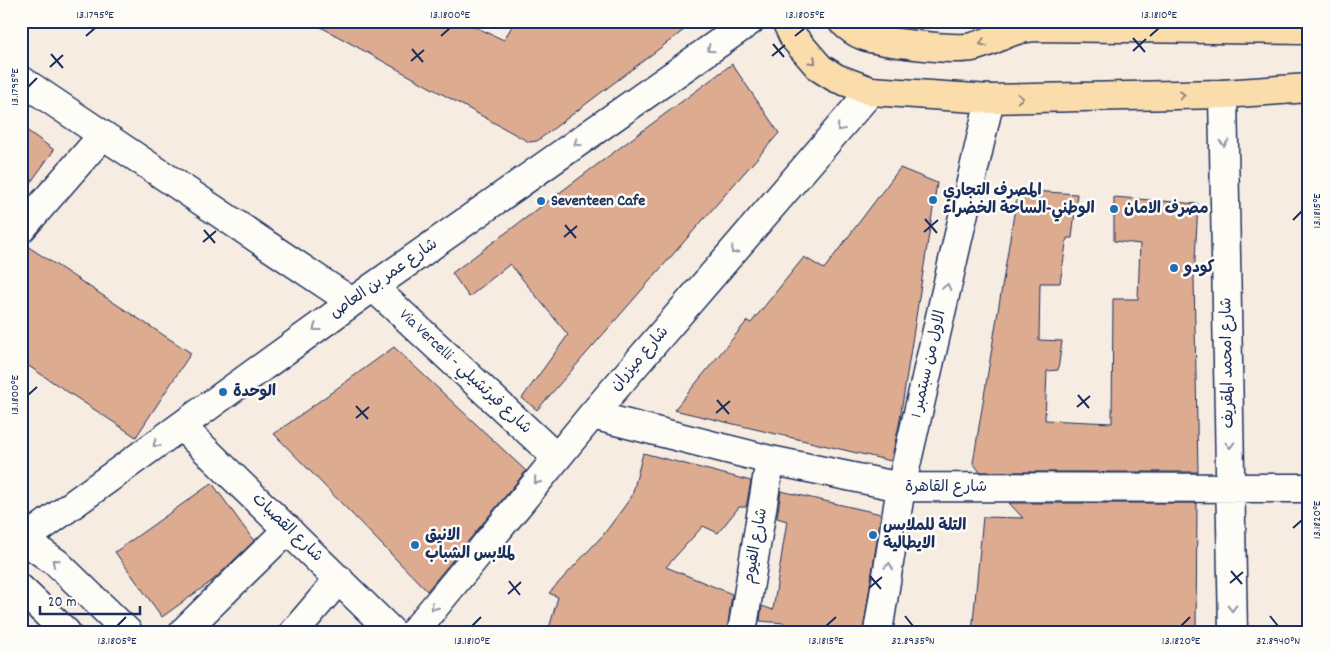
<svg xmlns="http://www.w3.org/2000/svg" width="1330" height="653" viewBox="0 0 1330 653" font-family="Dekko,'Playpen Sans Arabic',sans-serif">
<style>
.building{fill:#ddab90;stroke:#1b2f5e}
.lines{fill:none;stroke-linecap:round;stroke-linejoin:round}
.minor-casing{stroke:#1b2f5e;stroke-width:31}
.major-casing{stroke:#1b2f5e;stroke-width:31}
.minor{stroke:#fdfcf7;stroke-width:28}
.major{stroke:#fbddab;stroke-width:28}
.oneway{stroke:#8b8684}
.oneway2{stroke:#8c96aa}
.ticks{fill:none;stroke:#1b2f5e;stroke-width:2}
.poi-dot{fill:#1f6fb2;stroke:#fdfcf7;stroke-width:2}
.labels{text-anchor:middle;dominant-baseline:central;stroke-width:5;stroke-linejoin:round;paint-order:stroke}
.poi-label{font-size:16px;font-weight:bold;fill:#1b2f5e;stroke:#fdfcf7;text-anchor:start}
.street-label{font-size:16px;fill:#1b2f5e;stroke:#fdfcf7}
.neatline{fill:none;stroke:#1b2f5e;stroke-width:2}
.ticks-label{font-size:12px;text-anchor:middle;fill:#1b2f5e}
</style>
<rect width="100%" height="100%" fill="#f7ece2"/>
<filter id="ink" filterUnits="userSpaceOnUse"><feTurbulence type="fractalNoise" baseFrequency=".02" numOctaves="2"/><feDisplacementMap in="SourceGraphic" scale="10" xChannelSelector="R" yChannelSelector="G"/><feConvolveMatrix kernelMatrix="1 2 1 2 8 2 1 2 1" color-interpolation-filters="sRGB"/></filter>
<g filter="url(#ink)">
<path class="building" d="M310,21H462L504,40L515,21H696L537,141L529,142Z
M732,64L779,133L537,410L522,398L568,335L510,264L469,297L452,273Z
M21,126L54,150L21,196Z
M900,168L937,183L899,425L891,461L674,410L747,321L751,323L804,257L824,269Z
M1018,190L1077,194L1072,238H1067L1060,283H1040L1039,340L1062,341L1058,370L1047,371L1045,420L1112,423L1113,299H1138L1140,244L1114,241V197L1198,204L1194,278L1198,472H980L973,463Z
M21,244H24L191,353L136,437L21,361Z
M394,347L526,471L427,591L274,434Z
M643,453L751,481L746,507H739L718,533L703,526L666,567L732,594L727,632H548L558,597L549,593L604,534L632,496Z
M212,483L254,541L212,581L162,617L115,552Z
M781,491L881,514L863,632H783L784,623L760,621L762,606L773,610L787,521L777,518Z
M1009,503H1197L1196,632L1066,629L1064,632H972L983,517L1023,518Z"/>
<g class="lines">
<g class="minor-casing">
<path id="minor" d="M21,80L352,302
M1223,94L1233,632
M21,229L103,135
M373,287L557,458
M592,415L770,460L901,487L1309,488
M181,426L392,632
M21,538L57,563L128,632
M21,542L373,287L750,21
M21,589L66,632
M183,632L288,529
M294,632L339,579
M414,632L592,415L871,91
M742,632L770,460
M878,632L901,487L990,99"/>
</g>
<g class="major-casing">
<path id="major" d="M786,21L794,38L820,68L836,78L871,91L990,99L1223,94L1309,88
M842,21C848,27 856,33 864,36C879,42 956,51 972,47C995,42 1007,29 1034,27L1309,30"/>
</g>
<use href="#minor" class="minor"/>
<use href="#major" class="major"/>
</g>
<defs><path id="oneway-chevron" d="M-2-3.5L2.5 0L-2 3.5" fill="none" stroke-width="1.6" stroke-linecap="round" stroke-linejoin="round" transform="scale(1.25)"/></defs>
<g class="oneway">
<use href="#oneway-chevron" transform="translate(983 43) rotate(158)"/>
<use href="#oneway-chevron" transform="translate(813 61) rotate(44)"/>
<use href="#oneway-chevron" transform="translate(1182 95) rotate(-1)"/>
<use href="#oneway-chevron" transform="translate(1020 98) rotate(-1)"/>
</g>
<g class="oneway2">
<use href="#oneway-chevron" transform="translate(710 49) rotate(145)"/>
<use href="#oneway-chevron" transform="translate(840 128) rotate(131)"/>
<use href="#oneway-chevron" transform="translate(577 143) rotate(145)"/>
<use href="#oneway-chevron" transform="translate(1224 143) rotate(89)"/>
<use href="#oneway-chevron" transform="translate(734 251) rotate(131)"/>
<use href="#oneway-chevron" transform="translate(947 287) rotate(-77)"/>
<use href="#oneway-chevron" transform="translate(316 328) rotate(144)"/>
<use href="#oneway-chevron" transform="translate(156 444) rotate(144)"/>
<use href="#oneway-chevron" transform="translate(1230 445) rotate(89)"/>
<use href="#oneway-chevron" transform="translate(537 481) rotate(129)"/>
<use href="#oneway-chevron" transform="translate(55 562) rotate(-140)"/>
<use href="#oneway-chevron" transform="translate(889 566) rotate(-81)"/>
<use href="#oneway-chevron" transform="translate(434 607) rotate(129)"/>
<use href="#oneway-chevron" transform="translate(1232 608) rotate(89)"/>
</g>
</g>
<path class="ticks" d="M86,36L95,28M441,36L450,28M795,36L805,28M1150,36L1159,28M1133,38L1145,52M773,44L784,57M412,49L423,62M1133,51L1146,39M51,54L63,68M772,56L785,45M411,61L424,50M50,67L63,55M28,87L37,78M925,219L937,233M1293,220L1302,211M565,225L576,238M204,230L215,243M924,232L938,220M564,237L577,226M203,242L216,231M28,395L37,387M1078,395L1089,408M717,400L729,414M356,406L368,419M1077,407L1090,396M716,413L730,401M356,418L369,407M1293,528L1302,520M1231,571L1242,584M870,576L881,589M509,581L520,595M1230,583L1243,572M869,588L882,577M508,594L521,582M905,616L913,626M1270,616L1278,626M117,626L126,617M472,626L481,617M826,626L836,617M1181,626L1190,617"/>
<g class="poi-dot">
<circle cx="933" cy="200" r="5"/>
<circle cx="541" cy="201" r="5"/>
<circle cx="1114" cy="209" r="5"/>
<circle cx="1174" cy="268" r="5"/>
<circle cx="223" cy="392" r="5"/>
<circle cx="873" cy="535" r="5"/>
<circle cx="415" cy="545" r="5"/>
</g>
<g class="labels">
<g class="poi-label">
<text x="943" y="191">المصرف التجاري<tspan x="943" dy="18">الوطني-الساحة الخضراء</tspan></text>
<text x="551" y="201">Seventeen Cafe</text>
<text x="1124" y="209">مصرف الامان</text>
<text x="1184" y="268">كودو</text>
<text x="233" y="392">الوحدة</text>
<text x="883" y="526">التلة للملابس<tspan x="883" dy="18">الايطالية</tspan></text>
<text x="425" y="536">الانيق<tspan x="425" dy="18">لملابس الشباب</tspan></text>
</g>
<g class="street-label">
<text transform="translate(384 279) rotate(-35)">شارع عمر بن العاص</text>
<text transform="translate(640 359) rotate(-49)">شارع ميزران</text>
<text transform="translate(1228 363) rotate(-91)">شارع امحمد المقريف</text>
<text transform="translate(929 364) rotate(-77)">الاول من سبتمبر 1</text>
<text transform="translate(465 372) rotate(43)">Via Vercelli - شارع فيرتشيلي</text>
<text x="946" y="487">شارع القاهرة</text>
<text transform="translate(287 528) rotate(44)">شارع القصبات</text>
<text transform="translate(756 546) rotate(-80)">شارع الفيوم</text>
</g>
</g>
<rect width="1330" height="653" fill="none" stroke="#fdfcf7" stroke-width="55"/>
<path d="M40 606v8h100v-8" fill="none" stroke="#1b2f5e" stroke-width="2.5"/>
<text x="48" y="606" font-size="15" fill="#1b2f5e" stroke="#fdfcf7" stroke-width="4" paint-order="stroke">20 m</text>
<rect x="28" y="28" width="1274" height="598" class="neatline"/>
<g class="ticks-label">
<text x="95" y="18">13.1795°E</text>
<text x="450" y="18">13.1800°E</text>
<text x="805" y="18">13.1805°E</text>
<text x="1159" y="18">13.1810°E</text>
<text transform="translate(14 87) rotate(-90)" y="4">13.1795°E</text>
<text transform="translate(1316 211) rotate(-90)" y="4">13.1815°E</text>
<text transform="translate(14 395) rotate(-90)" y="4">13.1800°E</text>
<text transform="translate(1316 520) rotate(-90)" y="4">13.1820°E</text>
<text x="117" y="644">13.1805°E</text>
<text x="472" y="644">13.1810°E</text>
<text x="826" y="644">13.1815°E</text>
<text x="913" y="644">32.8935°N</text>
<text x="1181" y="644">13.1820°E</text>
<text x="1278" y="644">32.8940°N</text>
</g>
</svg>
